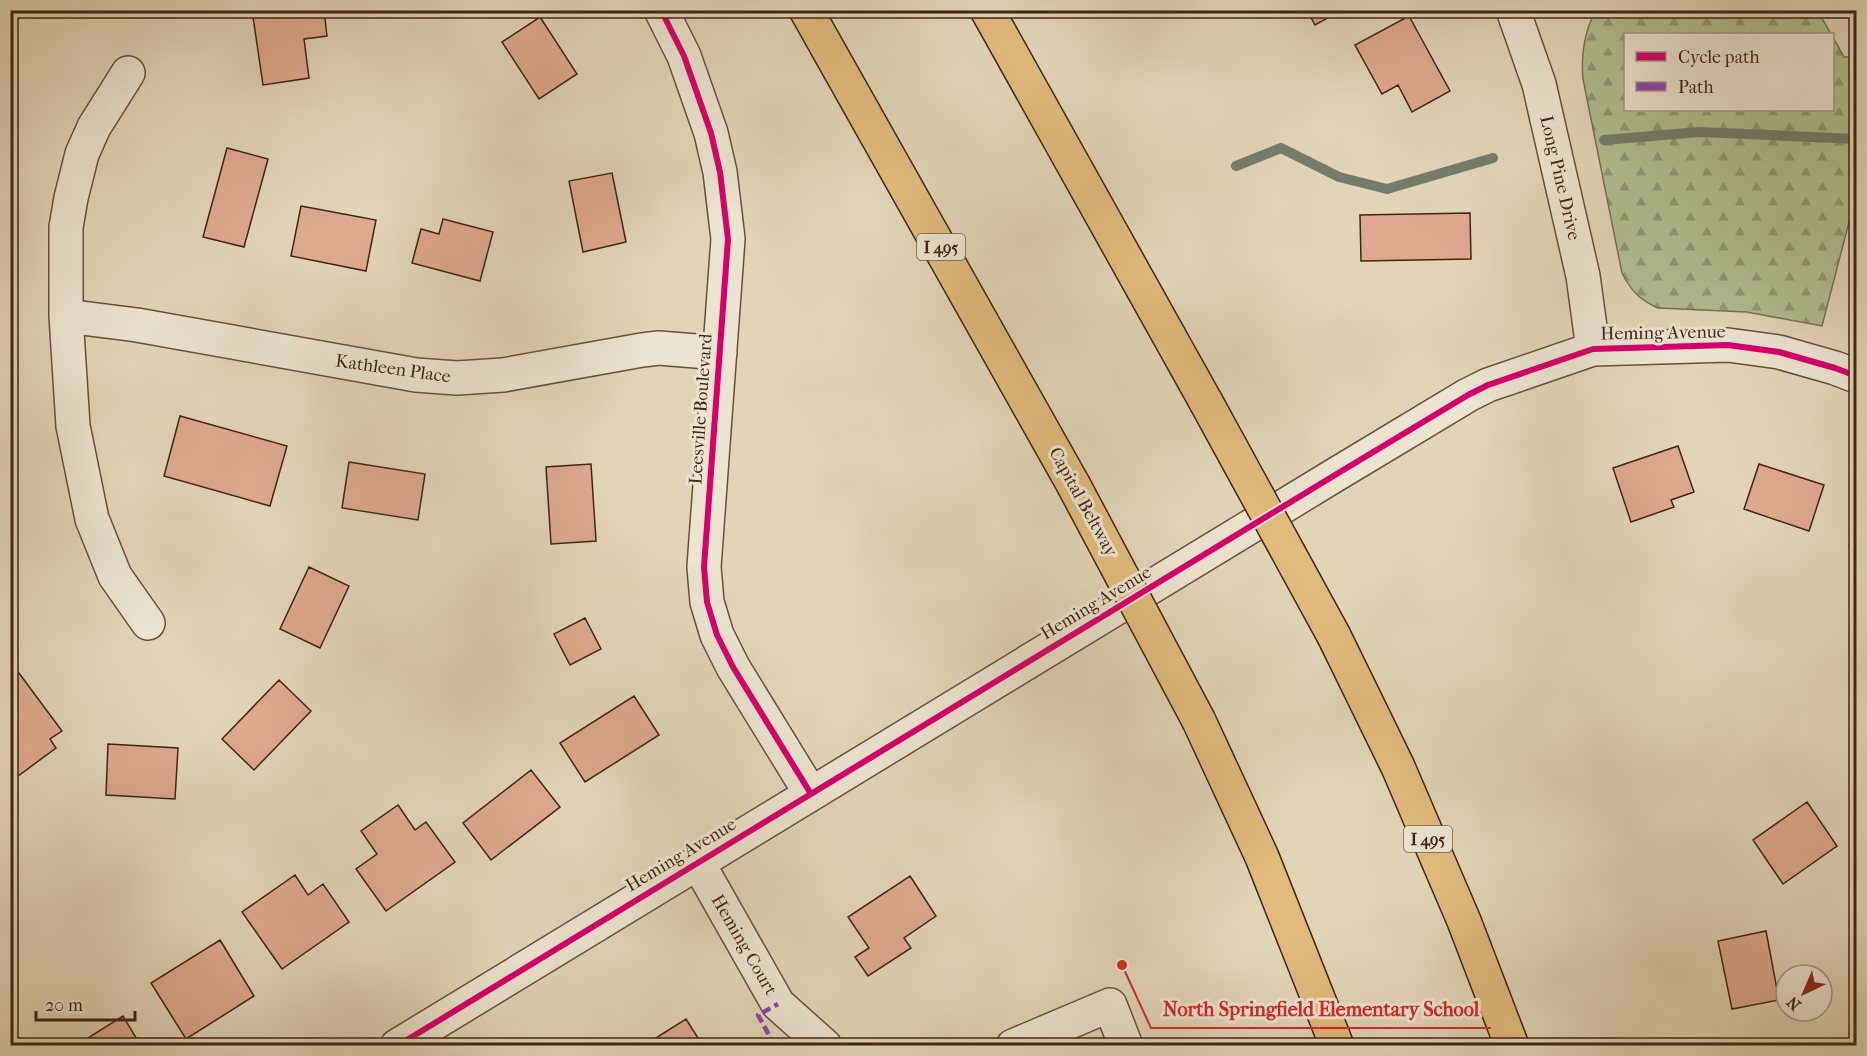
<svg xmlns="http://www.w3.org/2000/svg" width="1867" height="1056" viewBox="0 0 1867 1056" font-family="'IM FELL French Canon',serif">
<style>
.forest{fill:url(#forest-firs);stroke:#787151;stroke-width:1.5}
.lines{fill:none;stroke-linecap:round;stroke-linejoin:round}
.stream{stroke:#747d6c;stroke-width:10}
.building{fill:#dea98f;stroke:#412412;stroke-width:1.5}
.minor-casing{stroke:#69503b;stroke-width:36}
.highway-casing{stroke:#412412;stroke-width:36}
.minor{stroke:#ece4d0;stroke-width:33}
.highway{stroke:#e1ba7c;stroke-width:33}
.highway-bridge-casing{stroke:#412412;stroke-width:36;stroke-linecap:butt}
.highway-bridge{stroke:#e1ba7c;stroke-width:33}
.quiet{stroke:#8e44ad;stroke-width:4.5;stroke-dasharray:9 4.5;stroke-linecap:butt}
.cycleway-casing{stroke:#ece4d0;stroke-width:10}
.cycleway{stroke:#d6006c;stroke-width:6}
.labels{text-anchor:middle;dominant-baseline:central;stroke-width:6;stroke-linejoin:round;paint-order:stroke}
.shield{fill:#ece4d0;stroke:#745e4b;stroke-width:1.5}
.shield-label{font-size:16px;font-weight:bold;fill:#412412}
.street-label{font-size:18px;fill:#412412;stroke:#ece4d0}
.leader{fill:none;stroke:#d62828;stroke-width:2}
.callout-dot{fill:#d62828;stroke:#ece4d0;stroke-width:2}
.callout-label{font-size:20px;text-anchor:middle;font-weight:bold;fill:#d62828;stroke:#ece4d0;stroke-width:6;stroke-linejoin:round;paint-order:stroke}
</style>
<defs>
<pattern id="forest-firs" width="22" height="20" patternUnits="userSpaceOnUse" patternTransform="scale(1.5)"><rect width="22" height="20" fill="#b0be90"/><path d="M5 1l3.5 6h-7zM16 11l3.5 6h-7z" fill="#919a74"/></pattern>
</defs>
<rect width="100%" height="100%" fill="#e2d5b7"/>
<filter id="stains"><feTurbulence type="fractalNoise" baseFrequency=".00333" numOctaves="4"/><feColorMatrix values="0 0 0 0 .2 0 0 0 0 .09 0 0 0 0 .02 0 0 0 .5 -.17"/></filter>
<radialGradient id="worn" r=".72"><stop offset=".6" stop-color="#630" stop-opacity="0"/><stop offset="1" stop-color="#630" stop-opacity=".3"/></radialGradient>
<path class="forest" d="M1596,10L1818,11L1831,34H1626V110H1832L1833,37L1844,57H1856V195L1822,326L1747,312L1658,308C1640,300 1631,291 1622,273L1583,79C1581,56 1584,32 1596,10Z"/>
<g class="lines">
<path class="stream" d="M1604,140L1700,132L1856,139
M1236,166L1281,148L1339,177L1387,189L1493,158"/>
</g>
<path class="building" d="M252,10H324L327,36L304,39L309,78L263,85Z
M1307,10H1342L1315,25Z
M1409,16L1450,91L1412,112L1398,85L1382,94L1355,45Z
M540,17L577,74L539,99L502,42Z
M227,148L268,159L244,247L203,237Z
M612,173L626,242L583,252L569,181Z
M301,206L376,220L366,271L291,256Z
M1470,213L1471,259L1361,261L1360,215Z
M443,219L493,232L480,281L412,263L421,229L439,234Z
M180,416L287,446L270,506L164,476Z
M1678,446L1694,492L1671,500L1674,507L1631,522L1613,468Z
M349,462L425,474L418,520L342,508Z
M591,464L596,541L551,544L546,467Z
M1759,464L1824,485L1809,531L1744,509Z
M1856,535V551L1849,546Z
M309,567L349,586L320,648L280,629Z
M585,618L601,649L570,665L554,634Z
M10,661L62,731L50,739L56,748L10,782Z
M279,680L311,711L254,770L222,739Z
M634,696L659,735L585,782L560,743Z
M108,744L178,748L175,799L106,795Z
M531,770L560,807L491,860L463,823Z
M1807,802L1837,846L1783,884L1753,840Z
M398,805L415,830L426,822L455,862L386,911L356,869L377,854L361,831Z
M295,875L308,895L323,884L349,922L282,969L242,912Z
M910,876L936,916L904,938L911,948L868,976L855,957L869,948L848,917Z
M1766,931L1779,1000L1732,1009L1718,941Z
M220,940L254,996L186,1039L151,983Z
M123,1016L141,1046H75Z
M686,1019L703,1046H643Z"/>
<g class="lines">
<g class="minor-casing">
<path id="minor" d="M661,10L684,56L711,133L720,172L728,239L704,567L707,602L717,635L733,667L811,794
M1513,10L1539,84L1583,276L1593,349
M128,73L94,127L82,154L71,198L66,227V316L73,426L92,519L115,576L148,623
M66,316L137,325L416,375L457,378L503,375L642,350L659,348L720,353
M698,863L778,1004L825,1046
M397,1046L1335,475L1468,395L1488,385L1593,349L1728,345L1779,352L1835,368L1856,376
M1013,1046L1110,1005L1126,1046"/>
</g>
<g class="highway-casing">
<path id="highway" d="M806,10L1073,484
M987,10L1206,402
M1334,636L1398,767L1464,921L1512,1046
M1199,721L1262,857L1337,1046"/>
</g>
<use href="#minor" class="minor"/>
<use href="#highway" class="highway"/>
<g class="highway-bridge-casing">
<path id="highway-bridge" d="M1206,402L1334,636
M1073,484L1199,721"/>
</g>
<use href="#highway-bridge" class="highway-bridge"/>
<path class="quiet" d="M775,1046L758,1015L778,1004"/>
<g class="cycleway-casing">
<path id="cycleway" d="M661,10L684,56L711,133L720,172L728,239L704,567L707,602L717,635L733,667L811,794
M397,1046L1335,475L1468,395L1488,385L1593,349L1728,345L1779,352L1835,368L1856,376"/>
</g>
<use href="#cycleway" class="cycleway"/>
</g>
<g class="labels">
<g class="shield">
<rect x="917" y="234" width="48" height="26" rx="4.5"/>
<rect x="1404" y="826" width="48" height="26" rx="4.5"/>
</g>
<g class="shield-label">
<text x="941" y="247">I 495</text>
<text x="1428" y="839">I 495</text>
</g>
<g class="street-label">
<text transform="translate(1560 178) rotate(77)">Long Pine Drive</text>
<text transform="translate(1663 333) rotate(-1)">Heming Avenue</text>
<text transform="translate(393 369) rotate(8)">Kathleen Place</text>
<text transform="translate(701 409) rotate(-86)">Leesville Boulevard</text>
<text transform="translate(1083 502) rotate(61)">Capital Beltway</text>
<text transform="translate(1096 603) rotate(-31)">Heming Avenue</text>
<text transform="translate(681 855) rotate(-31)">Heming Avenue</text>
<text transform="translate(744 945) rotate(60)">Heming Court</text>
</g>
</g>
<path class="leader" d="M1122 965L1151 1028H1491"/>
<circle class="callout-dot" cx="1122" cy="965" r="6"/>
<g class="callout-label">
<text x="1321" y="1016">North Springfield Elementary School</text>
</g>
<rect width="1867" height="1056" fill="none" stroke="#e2d5b7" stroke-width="36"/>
<rect x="12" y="12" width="1843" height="1032" fill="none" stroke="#412412" stroke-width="3"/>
<rect x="18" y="18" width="1831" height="1020" fill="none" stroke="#412412" stroke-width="1.5"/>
<rect x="1624" y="33" width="210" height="78" fill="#ece4d0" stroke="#a89784" stroke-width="1.5"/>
<rect x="1636" y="52" width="30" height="9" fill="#d6006c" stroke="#a89784" stroke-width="1.5"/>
<text x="1678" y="63" font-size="18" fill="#412412">Cycle path</text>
<rect x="1636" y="82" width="30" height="9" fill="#8e44ad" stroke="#a89784" stroke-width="1.5"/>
<text x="1678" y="93" font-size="18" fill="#412412">Path</text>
<g transform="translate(1804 993) rotate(224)"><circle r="28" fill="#ece4d0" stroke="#a89784" stroke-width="1.5"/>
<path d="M0-4.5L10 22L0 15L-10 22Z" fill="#8f2418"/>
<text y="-9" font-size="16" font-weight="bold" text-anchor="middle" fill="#412412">N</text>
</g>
<path d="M36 1011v9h99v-9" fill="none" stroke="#412412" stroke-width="3"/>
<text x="45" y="1011" font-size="18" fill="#412412" stroke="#ece4d0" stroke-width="4.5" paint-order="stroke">20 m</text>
<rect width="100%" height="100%" filter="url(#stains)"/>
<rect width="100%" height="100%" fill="url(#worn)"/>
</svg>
